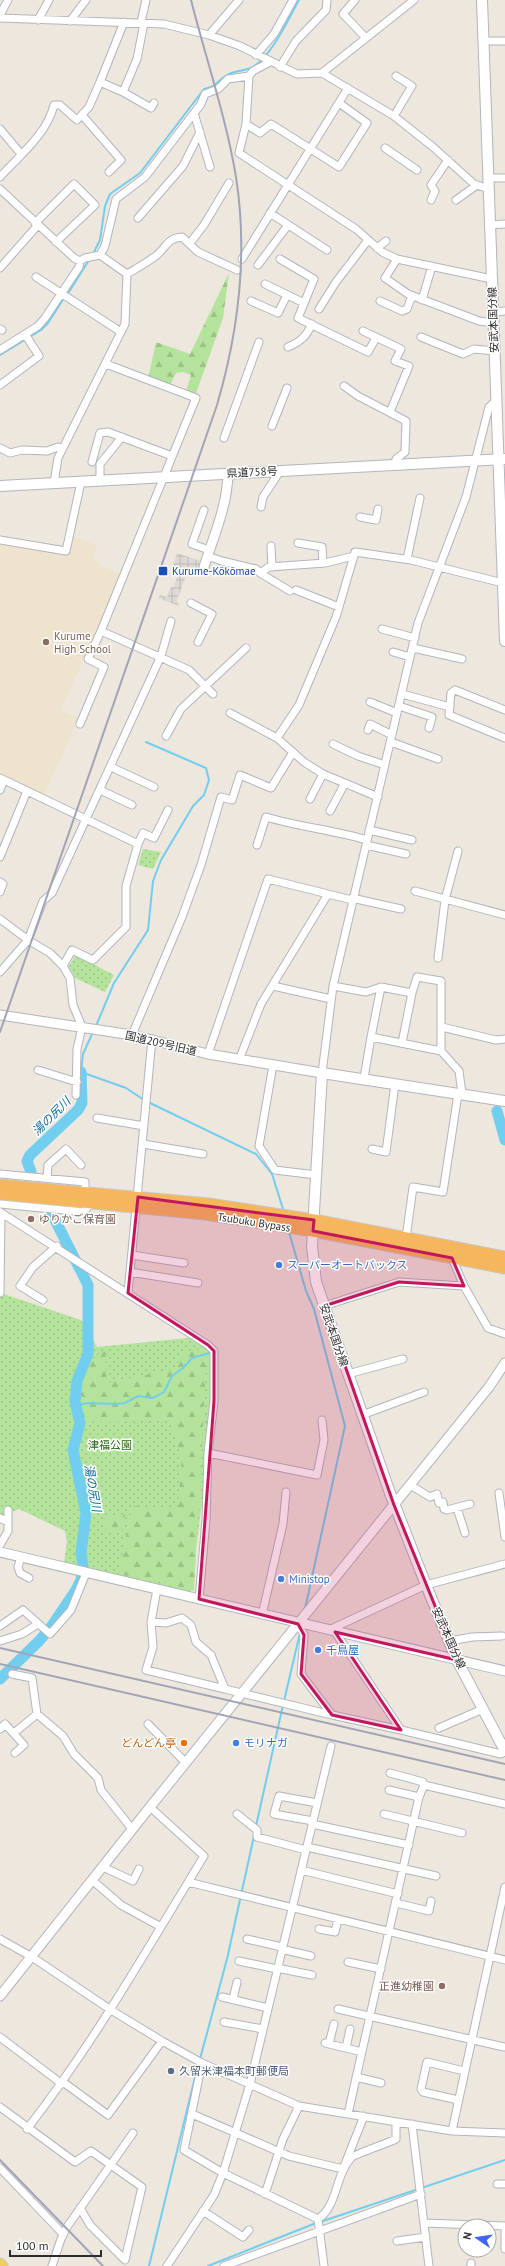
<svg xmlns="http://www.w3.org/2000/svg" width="505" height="2266" viewBox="0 0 505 2266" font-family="'PT Sans','Noto Sans JP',sans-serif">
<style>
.education{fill:#eee4ce}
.green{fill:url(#green-dots)}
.forest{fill:url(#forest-firs)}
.plaza{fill:url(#plaza-grid)}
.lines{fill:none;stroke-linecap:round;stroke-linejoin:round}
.stream{stroke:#72ceee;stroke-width:2}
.river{stroke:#72ceee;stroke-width:11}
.minor-casing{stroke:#b2b5bf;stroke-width:9}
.tertiary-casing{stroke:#b2b5bf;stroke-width:11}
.secondary-casing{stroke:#b2b5bf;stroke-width:12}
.primary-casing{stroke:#c8c8c8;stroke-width:13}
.trunk-casing{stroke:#c8c8c8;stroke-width:13}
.minor{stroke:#fff;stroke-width:7}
.tertiary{stroke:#fff;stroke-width:9}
.secondary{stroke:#fff;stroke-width:10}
.primary{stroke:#f0cd61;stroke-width:11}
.trunk{stroke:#f6b65e;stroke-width:11}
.rail{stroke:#a1a4b6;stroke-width:2}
.marked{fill:#c2185b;fill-opacity:0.2;stroke:#c2185b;stroke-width:3;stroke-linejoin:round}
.transit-dot{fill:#1a4fb4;stroke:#fff;stroke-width:1.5}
.education-dot{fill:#8d6e63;stroke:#fff;stroke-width:1.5}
.shop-dot{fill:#3f7fe0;stroke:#fff;stroke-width:1.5}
.food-dot{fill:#e8710a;stroke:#fff;stroke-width:1.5}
.service-dot{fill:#5c6f8a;stroke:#fff;stroke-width:1.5}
.labels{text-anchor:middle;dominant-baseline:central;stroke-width:3;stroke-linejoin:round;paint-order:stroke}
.street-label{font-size:11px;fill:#2c2c2c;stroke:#fff}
.transit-label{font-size:11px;fill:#164399;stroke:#fff;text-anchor:start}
.education-label{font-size:11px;fill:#785e54;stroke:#fff;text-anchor:start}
.shop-label{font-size:11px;fill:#366cbe;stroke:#fff;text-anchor:start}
.park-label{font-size:11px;fill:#2c691b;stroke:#fff}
.food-label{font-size:11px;fill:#c56008;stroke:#fff;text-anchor:end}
.service-label{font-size:11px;fill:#4e5e75;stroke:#fff;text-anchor:start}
.water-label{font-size:12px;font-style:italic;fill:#0f6d9d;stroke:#fff}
</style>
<defs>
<pattern id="green-dots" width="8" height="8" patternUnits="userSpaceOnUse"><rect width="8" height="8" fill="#b4e39b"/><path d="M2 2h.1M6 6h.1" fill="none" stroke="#9bc386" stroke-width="1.8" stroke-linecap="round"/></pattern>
<pattern id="forest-firs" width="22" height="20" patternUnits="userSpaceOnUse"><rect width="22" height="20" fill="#b4e39b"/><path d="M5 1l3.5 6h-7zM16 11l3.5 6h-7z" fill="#9bc386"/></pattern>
<pattern id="plaza-grid" width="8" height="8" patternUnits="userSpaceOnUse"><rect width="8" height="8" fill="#dddad5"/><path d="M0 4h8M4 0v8" fill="none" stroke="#bebbb7"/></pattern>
</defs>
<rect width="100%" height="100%" fill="#ede7de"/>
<path class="education" d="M72,536L97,545L93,559L100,562L99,565L122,574L61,710L79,718L44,795L0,773V543L66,553Z"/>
<path class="green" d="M143,849L161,852L153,869L138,865Z
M76,955L114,975L105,992L75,978L69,966Z
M4,1294L81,1320L97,1347L198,1337L211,1350C213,1432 201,1512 190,1593L64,1563L67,1541L65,1531L19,1509L0,1516V1295Z"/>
<path class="forest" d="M229,273L223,318L194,399L185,395L191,375L183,372L176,373L169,388L148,379L156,342L190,354Z
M207,1349L194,1591L119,1574L132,1506L178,1509L182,1457L169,1420L80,1423C82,1398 78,1363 105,1350L107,1383L174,1369L185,1352Z
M125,1514L122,1532L106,1533L104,1517Z"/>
<path class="plaza" d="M177,553L201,561L196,571L186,576L177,600L179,606L158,598L160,595L167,597L170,588L174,586L178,574L172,570Z"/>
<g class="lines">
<path class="stream" d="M93,254L100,240L105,206L110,194L140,173L204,89C220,85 215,82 227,75C233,71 243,71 251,68C271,58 288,19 299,0
M67,295L89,260
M0,355L41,330L48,323L64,298
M96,1026L114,983L148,930L153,881L161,860L193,806L204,795L209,780L206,768L146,742
M93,1032L83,1054L81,1072L126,1088L144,1100
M148,1102L256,1154L272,1174L284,1212
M289,1232L306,1291L314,1309L345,1426L305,1609
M76,1406L87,1403L117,1404L125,1403L138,1396L152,1398L157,1396L164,1392L172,1376L183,1368L192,1358L213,1352
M284,1701L300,1633
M256,1826L283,1705
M200,2059L227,1959L254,1836
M320,2222L505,2160
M149,2266L198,2065
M208,2266L316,2223"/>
<path class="river" d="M497,1111L505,1140
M31,1172L27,1161L30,1155L78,1110L82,1103L81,1072
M0,1679L39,1641L51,1627L76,1590L81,1580L83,1566L81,1553L86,1513L73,1450L80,1423L75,1402L77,1381L88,1354V1285L51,1212"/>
<g class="minor-casing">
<path id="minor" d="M355,0L343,14L366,38
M0,15L8,0
M0,18L164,24L209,35L240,46L297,74L322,73L414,0
M38,20L49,0
M70,21L86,0
M141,22L146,0
M209,35L239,0
M483,41H505
M256,55L274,34L293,0
M280,67L296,41L326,10L327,0
M322,73L394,116L433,147L474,184L489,189
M249,76L246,124L239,153L356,229L382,252L397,259L492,279
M100,82L124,22
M123,92L151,108L154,103
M194,113L210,167
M82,115L121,160L109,172
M394,116L412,86L396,76
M246,124L260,133L271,124L339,167L367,123L339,103
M0,129L21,154
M385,148L417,170
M0,177C20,155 47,134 54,105H60L77,120L89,107L100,82L123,92L137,59L144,23
M488,178H505
M0,189L74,258L80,261L85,258L100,255L127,274
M431,200L435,191L431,185L448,160
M456,200L477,185
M270,213L327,250
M138,218L183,166L200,132
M35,223L74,184L95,205L56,242
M489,225L505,224
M190,243L204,225L229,183
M377,248L386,241
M100,255L105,246L116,199L145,177L201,104L205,94L218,89L228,79L249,76L253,71L270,62
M242,259L348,88
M280,259L314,279L298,318L368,352L376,338
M397,259L385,278L408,294L479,321L493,323
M258,265L288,225
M0,268L38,225
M127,274C137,268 148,262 157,255C166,247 168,238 182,237L198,252L237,270
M36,277L121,332
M265,284L304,303
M422,300L432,266
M251,301L278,313L287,295
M380,301L402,311L407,309L412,296
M319,309L336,282L368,240
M493,312L505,311
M0,329L2,330
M363,331L401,349L395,361L409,366L390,412
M421,337L463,354L474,349L494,351
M288,347C300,342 306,337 312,324
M0,350L38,326L45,318L79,267L80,261
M106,364L196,398L101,631L189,670L213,694
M0,385L39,356L25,334
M344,386L358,396L406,421L405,452L396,459L395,465
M272,426L287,388
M224,438L259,342
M0,448L10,453L22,450L47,451L58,447L62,449
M92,462L100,433L108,432L172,456
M100,481V464L122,437
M54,483L58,458L125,324L127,274
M261,507L263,497L280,471
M204,510L192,544L209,550
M360,517L376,520L378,509
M0,540L66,551L81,482
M298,543L322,547L323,563
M271,546L272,567
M207,556L222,561L256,569L260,573L269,567L325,563L354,556
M407,559L420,498
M260,573L290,591
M296,590L339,607
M191,603L212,614L198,642
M382,629L415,638
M413,648L462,659
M393,652L410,657
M402,694L450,707
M370,702L397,713
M399,706L432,717L429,728
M505,710L455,690L451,693L449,715L505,738
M230,713L277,738L304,762L323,774L378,797
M80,724L104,667L88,659L101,631
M368,730L370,724L392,735
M166,736L181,709L246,648
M277,738L299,705L336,617L355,552L411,560L503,583
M391,742L438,759
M333,744L358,756L385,765
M111,767L154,787
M0,778L138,844L126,886V927L93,960L72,950L63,966
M0,790L4,780
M100,790L132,805
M310,799L323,774
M330,811L345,783
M369,830L412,840
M138,844L143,833L154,838L168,810
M257,845L266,817C299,827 334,830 367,840
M366,845L406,854
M0,857L27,791
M0,882L3,884L0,892
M415,891L505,915
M352,898L401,909
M0,919L28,940L50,953L63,966L70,978L73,1005L82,1027L77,1049L76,1095
M438,958L445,900L458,851
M0,972L28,940L43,901L52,893L161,656L171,621
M273,986L331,999
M333,986L366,992L381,987L412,993L417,977L441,981V1051
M442,1027L496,1040L505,1039
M132,1035L182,917L201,865L221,797L232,800L240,775L271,788L293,752
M371,1037L381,987
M402,1043L412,993
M208,1054L268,879L352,900
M239,1060L261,1004L328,894
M273,1065L259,1146L275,1170L316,1175
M38,1070L77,1082
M322,1073L333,986L418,623L466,497L489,407L496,401
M364,1078L371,1037L441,1051L459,1071L462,1094
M97,1118L144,1126
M143,1144L203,1154
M372,1149L386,1152L395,1084
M0,1174L85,1182V1193
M47,1178L48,1165L66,1149L81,1165
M0,1204L84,1212L91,1203
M0,1212L208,1345L214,1351V1401L208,1453L206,1520L199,1599
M406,1238L413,1187L443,1192L458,1094
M132,1255L184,1263
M452,1258L464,1286L488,1328L505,1334
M130,1272L198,1283
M0,1293L1,1213
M128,1293L152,1039
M43,1300L20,1286L33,1267L57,1246
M324,1306L399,1282L464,1286
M348,1374L403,1359
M362,1415L424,1392
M208,1453L317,1475L324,1440L322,1420
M410,1485L430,1497L437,1494L439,1503L443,1502L444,1509L447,1510L470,1504
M499,1493L505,1537
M457,1508L465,1533
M0,1518L8,1522
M0,1545L8,1531V1510
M21,1557L18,1567L20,1573L29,1578
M157,1589L151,1622L153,1647L146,1670L225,1689
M262,1615L283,1524L286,1492
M151,1622L166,1623L182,1618L191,1625L196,1642L211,1655L225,1689L332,1715
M298,1624L304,1635L301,1674L332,1715L401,1730L335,1632
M0,1626L23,1610L50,1634L71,1610L86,1573
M329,1630L426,1585L505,1564
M0,1641L22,1634L38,1624
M450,1641L472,1637L502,1636
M12,1674L32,1678L37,1714
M148,1724L186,1763
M439,1728L483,1709
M0,1729L5,1724L24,1745L15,1753
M401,1730L501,1754L505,1751
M14,1733L37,1714L63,1736L74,1754L98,1778L101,1790L132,1829
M390,1773L423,1782L424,1785
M389,1790L419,1797
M237,1814L257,1830V1837L306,1850
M384,1814L462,1833
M313,1821L274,1814L279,1796L317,1803
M312,1824L409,1845
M307,1847L436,1876
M103,1867L133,1881L139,1869
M301,1870L398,1894
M92,1880L121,1905L161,1927
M188,1882L505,1960
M396,1903L429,1911L431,1901
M319,1929L335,1932L338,1919
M0,1939L32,1957L111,2010L162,2041L202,2063L299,2106L452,2131L505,2133
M247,1939L282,1947
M281,1949L311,1956
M239,1961L277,1969
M348,1962L381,1969
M277,1968L312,1975
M222,1997L268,2008
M233,1999L237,1982
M338,2009L504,2047
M224,2022L263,2029
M0,2037L62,2084
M325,2043L362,2052
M329,2044L334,2024
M346,2048L350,2029
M202,2063L184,2150L223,2173L318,2219
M356,2077L381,2083
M63,2082L108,2115L162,2041
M458,2100L423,2092L421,2089L427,2062L464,2071
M0,2107L75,2162L91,2151L142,2187L125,2260L90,2225L80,2208
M192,2114L289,2156L343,2169L364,2116
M348,2114L419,1797L424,1785L505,1804
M412,2124L429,2266
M27,2129C94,2043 147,1949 204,1856L150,1807
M452,2131L505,1887
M0,2168L63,2234
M497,2184H505
M265,2194L283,2139L299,2106
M203,2211L243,2237L249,2230
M318,2219C338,2206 335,2175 351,2158C354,2154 389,2143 396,2139V2122
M318,2219L324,2266
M425,2223L505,2226
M397,2241L426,2237
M505,2249V2226
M52,2266L61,2239L67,2227L133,2133
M167,2266L214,2195L223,2173L250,2084L331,1746
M224,2266L421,2194
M471,2266V2263"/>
</g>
<g class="tertiary-casing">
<path id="tertiary" d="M204,567C214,535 227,507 228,474
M0,1015L132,1035L208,1054L322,1073
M0,1552L505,1671
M0,1996L150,1807L489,1387L505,1363"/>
</g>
<g class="secondary-casing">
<path id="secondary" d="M482,0L505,641
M0,486L505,459
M505,1101L322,1073L312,1246L316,1282L390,1493L426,1585L457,1660L505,1751"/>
</g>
<g class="primary-casing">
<path id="primary" d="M0,2264L2,2266"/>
</g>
<g class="trunk-casing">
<path id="trunk" d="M0,1185L209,1204L314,1220L505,1257
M0,1194L205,1214L313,1231L505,1268"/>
</g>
<use href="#minor" class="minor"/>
<use href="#tertiary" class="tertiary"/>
<use href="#secondary" class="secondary"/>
<use href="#primary" class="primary"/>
<use href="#trunk" class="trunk"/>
<path class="rail" d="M0,1032L217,405C239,330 248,254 236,177C226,117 206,59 191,0
M0,1648L505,1764
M0,1664L505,1780
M0,2160L103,2266"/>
</g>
<path class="marked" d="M138,1197L314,1220L313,1231L452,1258L464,1286L399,1282L324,1306L394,1505L457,1660L335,1632L401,1730L332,1715L301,1674L304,1635L298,1624L199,1599L214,1401V1351L208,1345L128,1293Z"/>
<rect class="transit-dot" x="158" y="566" width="10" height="10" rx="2"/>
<g class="education-dot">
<circle cx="46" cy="642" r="4"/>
<circle cx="31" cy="1219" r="4"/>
<circle cx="442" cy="1986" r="4"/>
</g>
<g class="shop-dot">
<circle cx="279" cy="1265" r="4"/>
<circle cx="281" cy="1579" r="4"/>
<circle cx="318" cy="1650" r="4"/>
<circle cx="236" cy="1743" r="4"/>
</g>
<circle class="food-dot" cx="184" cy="1743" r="4"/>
<circle class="service-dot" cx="171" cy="2071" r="4"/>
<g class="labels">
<g class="street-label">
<text transform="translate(493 320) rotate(-92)">安武本国分線</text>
<text transform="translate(252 472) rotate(-3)">県道758号</text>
<text transform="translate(161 1043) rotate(13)">国道209号旧道</text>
<text transform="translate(254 1222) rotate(9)">Tsubuku Bypass</text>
<text transform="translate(334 1335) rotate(71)">安武本国分線</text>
<text transform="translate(449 1638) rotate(66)">安武本国分線</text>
</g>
<g class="transit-label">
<text x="172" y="571">Kurume-Kōkōmae</text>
</g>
<g class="education-label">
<text x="54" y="636">Kurume<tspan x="54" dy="13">High School</tspan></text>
<text x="39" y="1219">ゆりかご保育園</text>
<text x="434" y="1986" text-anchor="end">正進幼稚園</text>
</g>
<g class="shop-label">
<text x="287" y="1265">スーパーオートバックス</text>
<text x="289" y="1579">Ministop</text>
<text x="326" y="1650">千鳥屋</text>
<text x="244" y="1743">モリナガ</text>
</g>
<g class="park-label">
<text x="110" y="1445">津福公園</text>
</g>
<g class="food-label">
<text x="176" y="1743">どんどん亭</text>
</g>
<g class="service-label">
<text x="179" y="2071">久留米津福本町郵便局</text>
</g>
<g class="water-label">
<text transform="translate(51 1116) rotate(-45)">湯の尻川</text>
<text transform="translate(93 1488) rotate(80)">湯の尻川</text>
</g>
</g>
<g transform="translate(477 2238) rotate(283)"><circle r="19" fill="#ffffff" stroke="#ababab"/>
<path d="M0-3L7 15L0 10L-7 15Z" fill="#4064f8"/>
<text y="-6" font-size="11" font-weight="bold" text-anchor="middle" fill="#2c2c2c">N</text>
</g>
<path d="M10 2250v6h91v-6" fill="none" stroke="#2c2c2c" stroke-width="2"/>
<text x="16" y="2250" font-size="12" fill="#2c2c2c" stroke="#ffffff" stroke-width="3" paint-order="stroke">100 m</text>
</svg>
